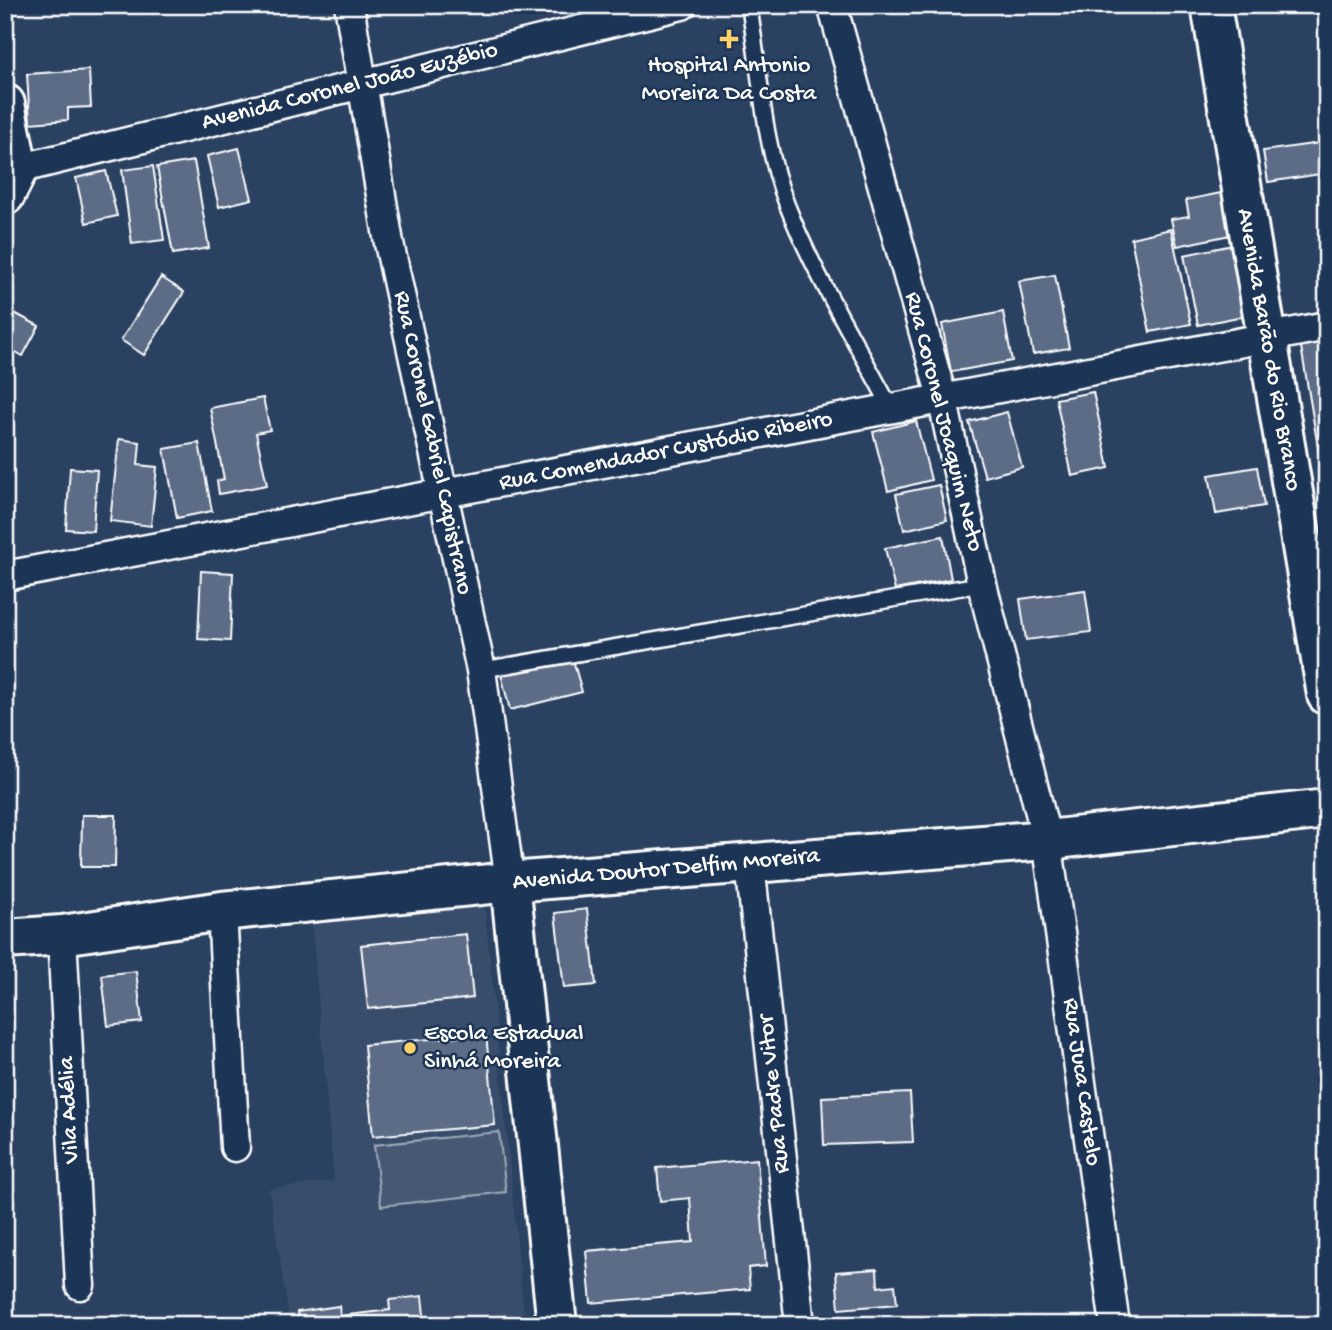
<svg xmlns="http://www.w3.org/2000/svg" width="1332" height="1330" viewBox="0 0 1332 1330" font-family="'Gochi Hand',sans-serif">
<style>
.built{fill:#394e6c}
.green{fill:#465975;stroke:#a2acba;stroke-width:2}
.building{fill:#5b6c86;stroke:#fff;stroke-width:2}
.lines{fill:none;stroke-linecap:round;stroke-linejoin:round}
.lane-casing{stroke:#fff;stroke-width:19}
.street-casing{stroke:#fff;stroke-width:33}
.secondary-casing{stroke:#fff;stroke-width:44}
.lane{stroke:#1d3557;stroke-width:14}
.street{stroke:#1d3557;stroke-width:28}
.secondary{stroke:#1d3557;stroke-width:38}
.poi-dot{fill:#ffd166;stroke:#1d3557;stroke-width:2.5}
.labels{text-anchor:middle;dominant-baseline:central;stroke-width:5;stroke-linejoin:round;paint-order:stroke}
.poi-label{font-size:24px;fill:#fff;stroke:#1d3557}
.street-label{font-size:24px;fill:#fff;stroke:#1d3557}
</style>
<rect width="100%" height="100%" fill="#2a4161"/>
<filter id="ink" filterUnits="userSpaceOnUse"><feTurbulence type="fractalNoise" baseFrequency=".0143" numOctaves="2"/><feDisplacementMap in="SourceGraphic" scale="14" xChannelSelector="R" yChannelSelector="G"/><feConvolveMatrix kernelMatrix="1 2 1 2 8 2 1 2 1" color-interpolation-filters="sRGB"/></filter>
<g filter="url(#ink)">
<path class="built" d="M484,899L525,1325H290L269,1189L334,1181L311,915Z"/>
<path class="green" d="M499,1132L506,1192L381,1206L374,1145Z"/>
<path class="building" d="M89,70L91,107L68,108V120L30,123L27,74Z
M1327,142V173L1268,182L1263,151Z
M239,148L252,199L219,207L207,156Z
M194,161L209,248L173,254L157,167Z
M153,166L164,240L132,244L122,170Z
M106,171L117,216L86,223L76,178Z
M1226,192L1235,234L1177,246L1171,219L1189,216L1186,200Z
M1171,229L1191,324L1150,332L1131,238Z
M1233,245L1248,315L1198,325L1184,255Z
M1055,275L1069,348L1033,354L1019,281Z
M161,277L184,292L144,355L121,340Z
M5,308L39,326L23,356L5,346Z
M1003,312L1012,361L951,372L942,324Z
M1327,337V458L1320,459L1300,341Z
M1093,392L1109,468L1072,476L1056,399Z
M263,398L270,430L256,433L267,485L219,494L217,481L224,479L210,408Z
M1007,412L1022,467L985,477L969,422Z
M916,421L931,480L888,491L873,432Z
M119,439L140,442L138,465L157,467L151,526L110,521Z
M199,443L212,511L177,518L164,449Z
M1257,467L1264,506L1216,514L1209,475Z
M70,468L97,470L93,531L66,529Z
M939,485L947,520L904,530L896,494Z
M943,536L951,579L895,590L885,548Z
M201,571L233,573L230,641L198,639Z
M1085,590L1091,632L1026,640L1020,599Z
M572,656L582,692L510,710L501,674Z
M82,815H116L115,867H81Z
M587,909L596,985L564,988L555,913Z
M466,934L473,998L368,1009L361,945Z
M136,971L142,1022L108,1026L102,975Z
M486,1034L495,1125L373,1136L364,1045Z
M910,1093L913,1142L824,1145L822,1097Z
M757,1159L766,1266L748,1268L750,1289L591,1303L586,1251L693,1242L690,1198L660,1201L657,1168Z
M877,1269L878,1287L895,1285L897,1304L839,1309L836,1272Z
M422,1296L425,1325H299L297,1312L339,1306L340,1316L390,1310L389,1300Z"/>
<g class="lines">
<g class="lane-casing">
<path id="lane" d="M749,5C760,70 763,144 787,205C815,276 856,342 892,410
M481,670L982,584"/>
</g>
<g class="street-casing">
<path id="street" d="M349,5L389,243L481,670L510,882
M832,5L942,397L982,584L1047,840L1115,1325
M18,169L682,5
M5,576L1327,326
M750,864L800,1325
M222,911L235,1147
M62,935L80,1285"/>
</g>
<g class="secondary-casing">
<path id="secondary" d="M1211,5L1327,695
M5,104L18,169L5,195
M510,882L557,1325
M5,939L62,935L222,911L510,882L1047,840L1327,809"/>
</g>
<use href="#lane" class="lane"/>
<use href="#street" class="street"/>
<use href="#secondary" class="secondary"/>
</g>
</g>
<g class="poi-dot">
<path d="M725.5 28.5h7v7h7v7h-7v7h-7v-7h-7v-7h7z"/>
<circle cx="410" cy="1048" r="7"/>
</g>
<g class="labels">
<g class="poi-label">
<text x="729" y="66">Hospital Antonio<tspan x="729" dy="28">Moreira Da Costa</tspan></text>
<text x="424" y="1034" text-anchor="start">Escola Estadual<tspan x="424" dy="28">Sinhá Moreira</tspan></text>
</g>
<g class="street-label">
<text transform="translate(350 87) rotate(-14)">Avenida Coronel João Euzébio</text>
<text transform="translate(1268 350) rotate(80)">Avenida Barão do Rio Branco</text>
<text transform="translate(943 422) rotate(76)">Rua Coronel Joaquim Neto</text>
<text transform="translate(432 443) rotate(78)">Rua Coronel Gabriel Capistrano</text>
<text transform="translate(666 452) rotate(-11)">Rua Comendador Custódio Ribeiro</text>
<text transform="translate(666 870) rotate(-5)">Avenida Doutor Delfim Moreira</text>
<text transform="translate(1081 1082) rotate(82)">Rua Juca Castelo</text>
<text transform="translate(775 1094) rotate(-96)">Rua Padre Vitor</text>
<text transform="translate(70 1110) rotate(-93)">Vila Adélia</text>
</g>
</g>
<rect width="1332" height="1330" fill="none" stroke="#1d3557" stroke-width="28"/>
<rect x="14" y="14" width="1304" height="1302" fill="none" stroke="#fff" stroke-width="2.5" filter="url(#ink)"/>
</svg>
